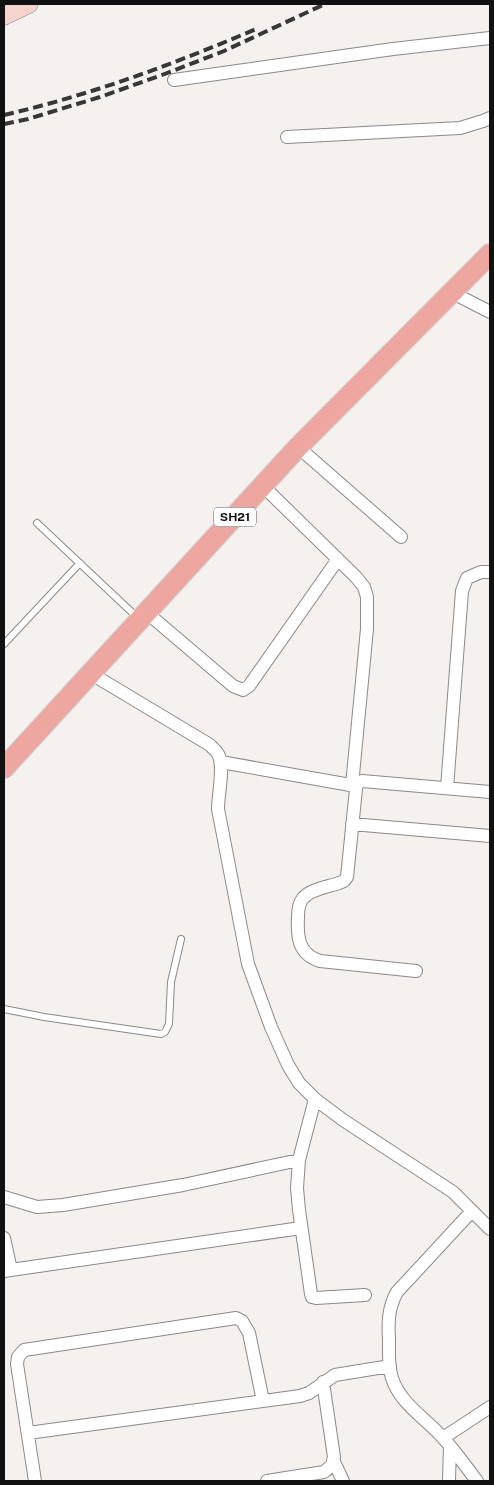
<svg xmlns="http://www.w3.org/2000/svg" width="494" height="1485" viewBox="0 0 494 1485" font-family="'Public Sans',sans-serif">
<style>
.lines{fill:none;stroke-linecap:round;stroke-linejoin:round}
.lane-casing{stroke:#8c8988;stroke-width:8}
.street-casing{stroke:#8c8988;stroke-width:14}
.secondary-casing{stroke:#8c8988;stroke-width:19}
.primary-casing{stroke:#d0cfcf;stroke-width:22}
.lane{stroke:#fff;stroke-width:6}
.street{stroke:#fff;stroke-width:12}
.secondary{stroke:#f7d3d0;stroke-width:18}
.primary{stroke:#eea6a1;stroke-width:20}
.rail{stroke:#383636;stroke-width:4;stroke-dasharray:10 5;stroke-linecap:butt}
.labels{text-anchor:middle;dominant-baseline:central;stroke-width:5;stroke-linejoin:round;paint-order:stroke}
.shield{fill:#fff;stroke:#595858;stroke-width:1}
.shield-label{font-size:12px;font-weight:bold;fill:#121111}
</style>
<rect width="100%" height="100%" fill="#f4f1ef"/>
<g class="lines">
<g class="lane-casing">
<path id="lane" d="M37,523L139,619
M4,644L80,563
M4,1009L44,1017L161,1034L165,1032L169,1024L171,982L181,939"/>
</g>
<g class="street-casing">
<path id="street" d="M174,80L393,49L490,38
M287,137L460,128L483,121L490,118
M453,293L490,312
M298,447L401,537
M263,486L356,577L364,587L367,597V629L352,785
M146,612L233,686L243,690L249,686L338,559
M90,673L210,745C212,748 216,750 218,754C225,765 218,794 218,809L248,964L271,1027L288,1065L299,1083L315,1099L343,1120L453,1192L490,1229
M221,762L356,786
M447,788L462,591L467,578L481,572H490
M352,824L490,836
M416,971L320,961C298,954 297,937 298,917C298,911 299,903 303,898C311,889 328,887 339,883L344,881L347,877L356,789L357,784L362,781L490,792
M315,1099L299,1160L297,1188L299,1210L311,1294L312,1297L316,1298L365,1295
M4,1197L37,1207L63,1205L183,1185L299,1160
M472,1211L397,1292C388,1308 388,1323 389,1340C389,1353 388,1366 392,1378C400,1404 427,1419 444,1439C456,1452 466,1467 477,1481
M4,1238L11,1270
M4,1271L301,1228
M28,1433L300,1396L309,1393L335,1375L390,1366
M443,1438L490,1407
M334,1462L343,1481
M35,1481L17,1364L18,1357L24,1350L236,1318L242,1321L249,1333L263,1401
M267,1481L324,1472L332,1465L334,1457L323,1382
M449,1481L450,1446"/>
</g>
<g class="secondary-casing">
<path id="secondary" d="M4,16L29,4"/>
</g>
<g class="primary-casing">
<path id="primary" d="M4,768L298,447L490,254"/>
</g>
<use href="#lane" class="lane"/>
<use href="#street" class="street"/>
<use href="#secondary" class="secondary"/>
<use href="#primary" class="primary"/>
<path class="rail" d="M4,115C91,95 174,64 256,29
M4,124L28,119L100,97L162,75L224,51L325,4"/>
</g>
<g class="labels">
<rect class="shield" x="214" y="507.5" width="42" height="19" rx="4"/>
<g class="shield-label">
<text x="235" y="517">SH21</text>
</g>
</g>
<rect width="494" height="1485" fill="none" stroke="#121111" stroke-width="10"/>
</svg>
